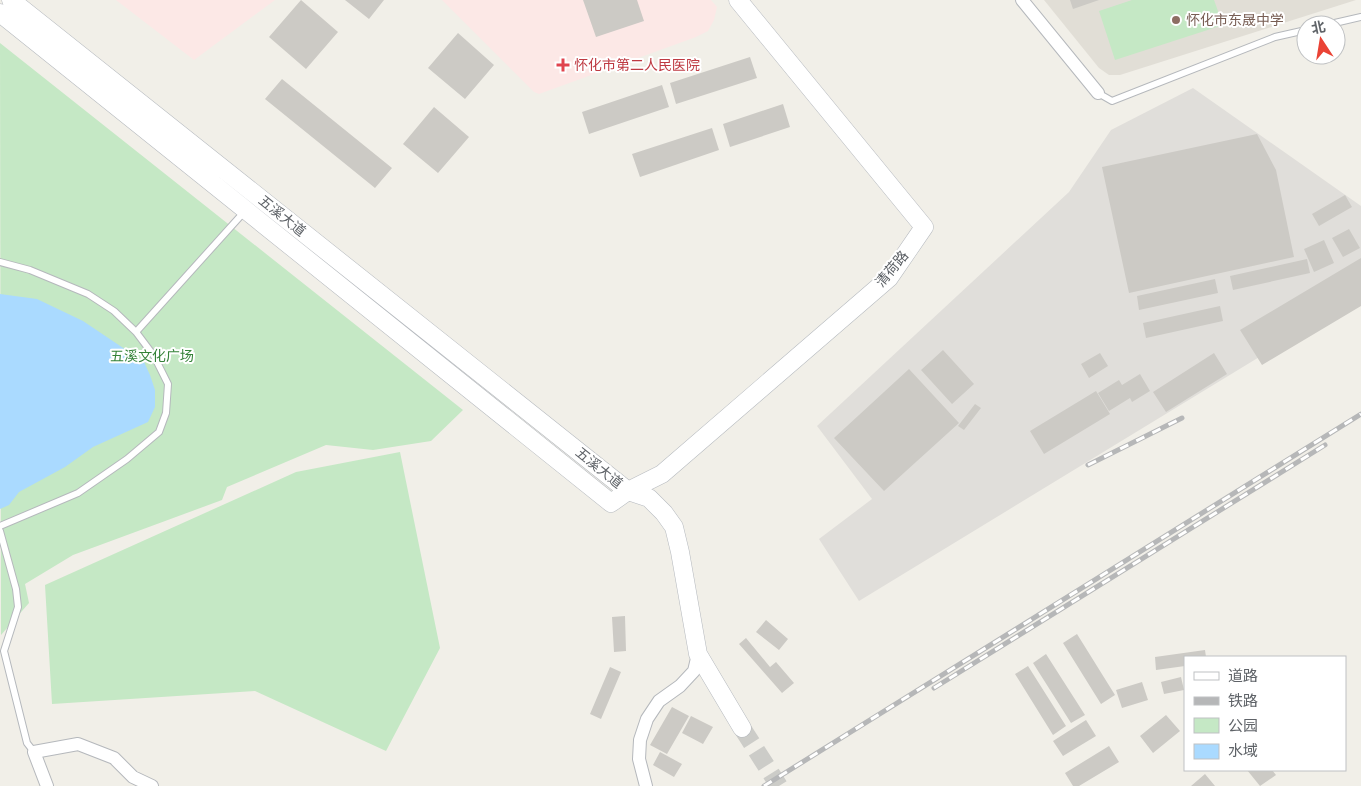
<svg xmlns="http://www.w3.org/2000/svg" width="1361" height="786" viewBox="0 0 1361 786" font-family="Karla,'Noto Sans SC',sans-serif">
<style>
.industrial{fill:#e0deda}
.education{fill:#e1ded6}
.medical{fill:#fce8e6}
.green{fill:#c5e8c5}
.water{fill:#aadaff}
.building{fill:#cccac5}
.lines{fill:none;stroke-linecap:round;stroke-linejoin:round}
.secondary-tunnel{stroke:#ccccc8;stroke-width:18;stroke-dasharray:18 9;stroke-linecap:butt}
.lane-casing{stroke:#b5b8bc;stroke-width:8}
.street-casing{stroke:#b5b8bc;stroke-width:14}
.secondary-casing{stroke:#b6babf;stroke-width:19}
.lane{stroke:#fff;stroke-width:6}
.street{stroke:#fff;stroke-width:12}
.secondary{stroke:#fff;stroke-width:18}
.rail-casing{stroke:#b6b7b8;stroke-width:5}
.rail{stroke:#fff;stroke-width:3;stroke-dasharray:9;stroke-linecap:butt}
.education-dot{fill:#8d6e63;stroke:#fff;stroke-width:2}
.health-dot{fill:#e0444e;stroke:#fff;stroke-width:2}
.labels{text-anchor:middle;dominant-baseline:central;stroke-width:4;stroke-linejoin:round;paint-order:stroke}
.education-label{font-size:14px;fill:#785e54;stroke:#fff;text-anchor:start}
.health-label{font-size:14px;fill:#be3a42;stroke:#fff;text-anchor:start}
.street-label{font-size:14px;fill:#5f6368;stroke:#fff}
.park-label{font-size:14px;fill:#348238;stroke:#fff}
</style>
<rect width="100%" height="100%" fill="#f1efe8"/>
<path class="industrial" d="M1193,88L1361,206V295L859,601L819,539L872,499L817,426L1069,192L1111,130Z"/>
<path class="education" d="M1044,0H1356L1120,75H1109L1099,68Z"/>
<path class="medical" d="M116,0H275L194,60Z
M442,0H711L717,7L714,20L708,31L696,37L539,94L534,92Z"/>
<path class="green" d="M1132,0H1214L1223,25L1115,60L1099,11Z
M0,43L463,410L431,441L373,450L326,445L227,487L222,500L73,555L25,584L29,603L1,635Z
M400,452L440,648L386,751L255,691L52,704L45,585L296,472Z"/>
<path class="water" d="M0,294L37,299L83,321L144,362L150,375L155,390V407L148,422L93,447L65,467L19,492L9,505L0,509Z"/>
<path class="building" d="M301,0L338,32L306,69L269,37Z
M345,0H384L369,19Z
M583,0H637L644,21L596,37Z
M1070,0H1099L1073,9Z
M458,33L494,65L465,99L428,68Z
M750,57L757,78L676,104L670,83Z
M282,79L392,168L375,188L265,99Z
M662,85L669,107L589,134L582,112Z
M783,104L790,127L730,147L723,124Z
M434,107L469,137L438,173L403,144Z
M712,128L719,150L640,177L632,154Z
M1257,134L1276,170L1294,257L1129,293L1102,167Z
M1345,195L1352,207L1319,226L1312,214Z
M1349,229L1360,248L1343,257L1332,238Z
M1324,240L1334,263L1314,272L1304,249Z
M1361,258V306L1262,365L1240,330Z
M1307,259L1310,273L1233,290L1230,276Z
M1215,279L1218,293L1139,310L1137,296Z
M1220,306L1223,321L1146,338L1143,323Z
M943,350L974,384L952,404L921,370Z
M1100,353L1108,366L1089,378L1081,364Z
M1214,353L1227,374L1166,412L1153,392Z
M909,369L959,423L884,491L834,438Z
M1140,374L1150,391L1132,402L1130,398L1109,411L1098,393L1119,380L1122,385Z
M1096,391L1110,414L1044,454L1030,431Z
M975,404L981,408L964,430L958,426Z
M625,616L626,651L614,652L612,617Z
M766,620L788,639L779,650L756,632Z
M1077,634L1115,695L1101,704L1063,643Z
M746,638L770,667L776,662L794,683L782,693L739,644Z
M1205,650L1206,657H1185V666L1156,670L1155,657Z
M1046,654L1085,715L1071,723L1033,663Z
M1028,666L1066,726L1053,735L1015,674Z
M610,667L621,672L601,719L590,714Z
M1181,677L1184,690L1164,694L1161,682Z
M1142,682L1148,700L1122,708L1116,690Z
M672,707L689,716L667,754L650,745Z
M1166,715L1180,731L1153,753L1140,736Z
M691,716L713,727L703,744L682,733Z
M1086,720L1096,736L1063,756L1053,741Z
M1109,746L1119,762L1079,786H1073L1065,773Z
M660,752L682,764L674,777L653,765Z
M1247,770H1272L1276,775L1260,786Z
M1205,774L1215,786H1191Z"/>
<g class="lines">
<path class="secondary-tunnel" d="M742,728L779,786"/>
<g class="lane-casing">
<path id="lane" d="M1326,25L1361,17
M1098,93L1112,101L1275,37L1306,30
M0,262L30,270L88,294L114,311L136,332L154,356L168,384L166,413L159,432L127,459L78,493L0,526
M136,332L245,211
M0,531L16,589L18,607L4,651L27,743L34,752"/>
</g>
<g class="street-casing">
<path id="street" d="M1022,0L1098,93
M47,786L34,752L78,744L114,758L133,777L152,786
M646,786L639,759L640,740L647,719L659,701L680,686L694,671L698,654"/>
</g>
<g class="secondary-casing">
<path id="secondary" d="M11,0L628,491L649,498L664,513L674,527L680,552L698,654L742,728
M0,13L611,503L628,491L662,474L889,278L924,227L738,0"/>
</g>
<use href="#lane" class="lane"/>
<use href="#street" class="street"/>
<use href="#secondary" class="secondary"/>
<g class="rail-casing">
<path id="rail" d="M1088,465L1182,418
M934,688L1325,445
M764,786L1361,414"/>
</g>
<use href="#rail" class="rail"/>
</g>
<circle class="education-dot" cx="1176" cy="20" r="5"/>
<path class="health-dot" d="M560.5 57.5h5v5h5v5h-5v5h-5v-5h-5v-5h5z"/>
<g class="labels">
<g class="education-label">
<text x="1186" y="20">怀化市东晟中学</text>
</g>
<g class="health-label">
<text x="574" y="65">怀化市第二人民医院</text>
</g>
<g class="street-label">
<text transform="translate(282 216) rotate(39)">五溪大道</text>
<text transform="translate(892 269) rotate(-50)">清荷路</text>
<text transform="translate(599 468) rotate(39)">五溪大道</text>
</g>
<g class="park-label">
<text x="152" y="356">五溪文化广场</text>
</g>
</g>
<rect x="1184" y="656" width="162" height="115" fill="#ffffff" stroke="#bfc1c3"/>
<rect x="1194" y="672" width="25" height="8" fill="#ffffff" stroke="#bfc1c3"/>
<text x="1228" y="681" font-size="15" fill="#5f6368">道路</text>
<rect x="1194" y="697" width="25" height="8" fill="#b6b7b8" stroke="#bfc1c3"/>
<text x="1228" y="706" font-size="15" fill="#5f6368">铁路</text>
<rect x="1194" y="718" width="25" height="15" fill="#c5e8c5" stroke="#bfc1c3"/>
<text x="1228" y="731" font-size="15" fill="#5f6368">公园</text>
<rect x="1194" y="744" width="25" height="15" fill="#aadaff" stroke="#bfc1c3"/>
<text x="1228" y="756" font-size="15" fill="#5f6368">水域</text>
<g transform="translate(1321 40) rotate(348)"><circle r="24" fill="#ffffff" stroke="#bfc1c3"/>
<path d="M0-4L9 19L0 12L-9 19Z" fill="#ea4335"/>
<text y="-8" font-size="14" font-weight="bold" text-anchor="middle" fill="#5f6368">北</text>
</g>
</svg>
